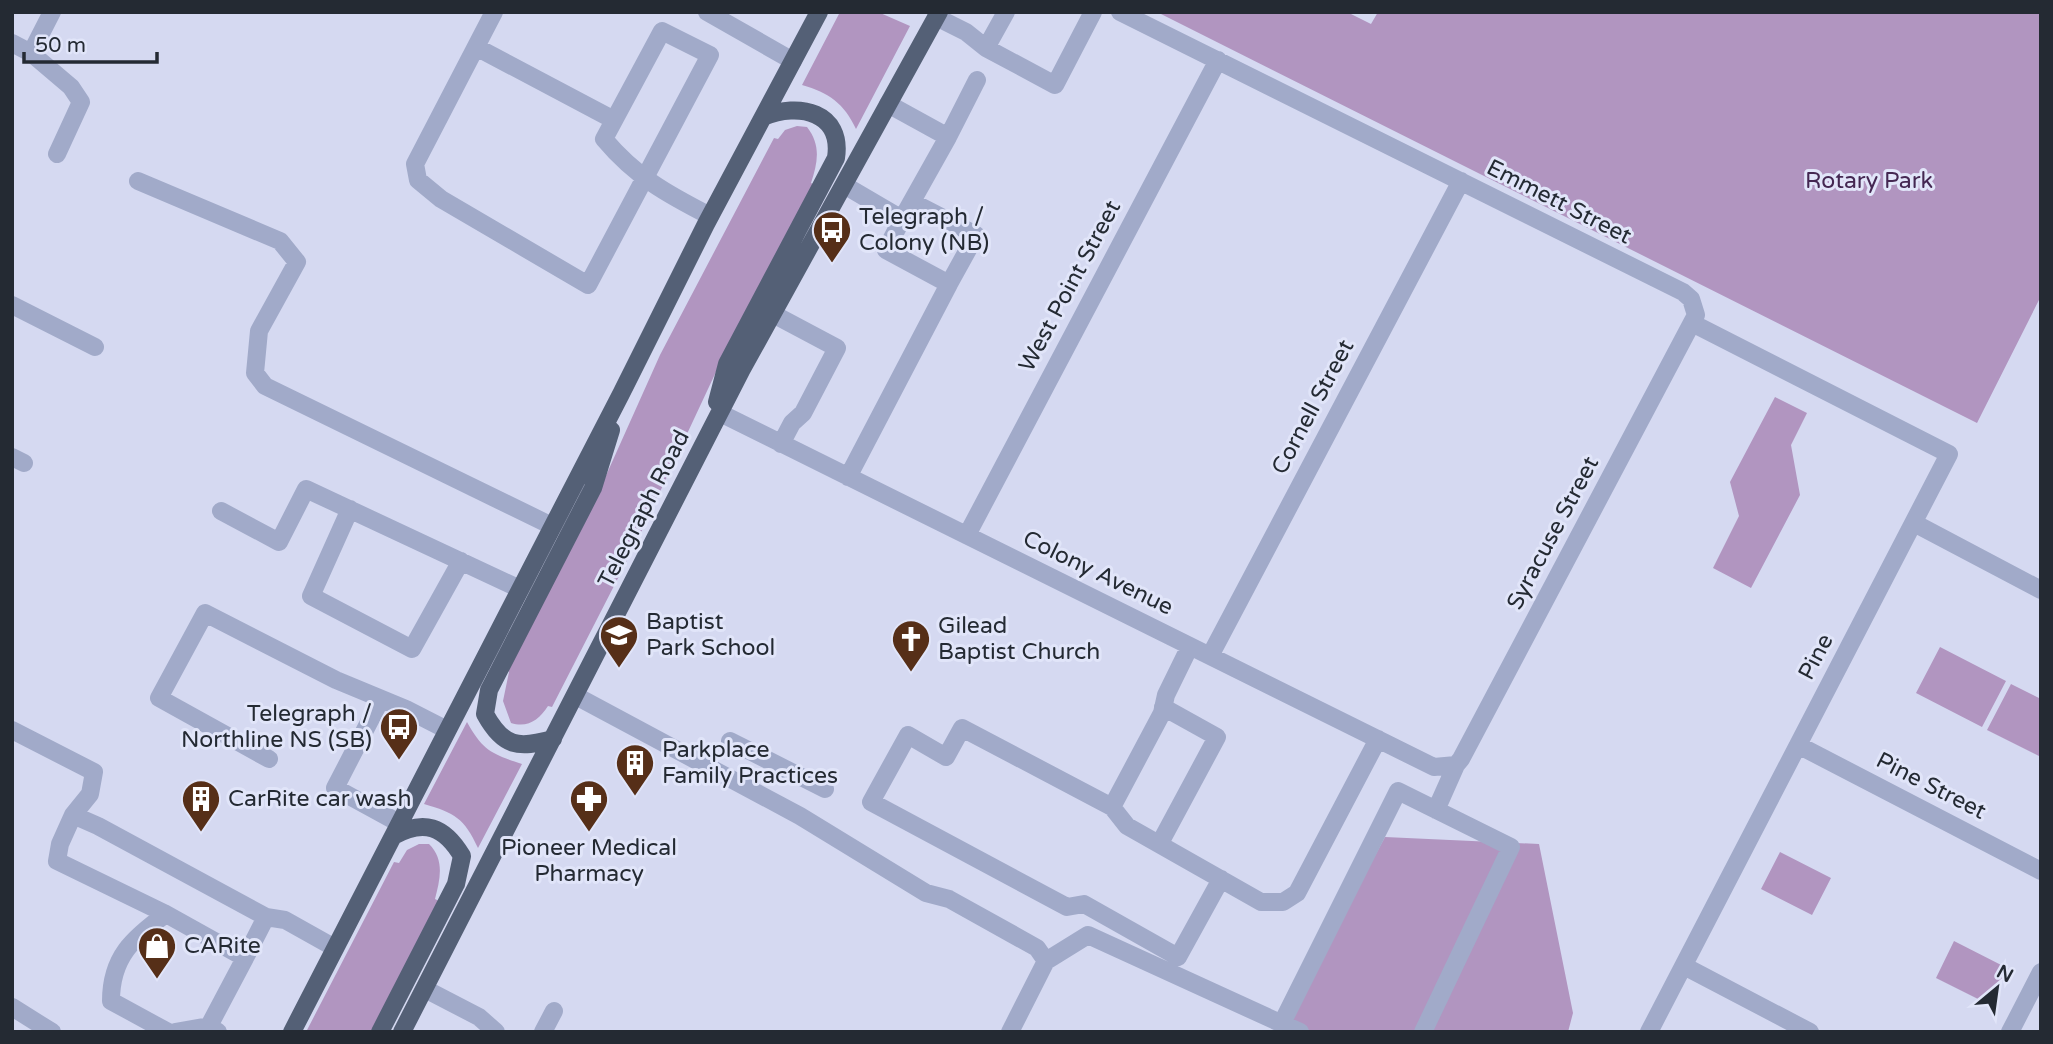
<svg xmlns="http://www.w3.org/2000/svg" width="2053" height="1044" viewBox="0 0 2053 1044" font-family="'Varela Round',sans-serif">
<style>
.green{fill:#b195c0}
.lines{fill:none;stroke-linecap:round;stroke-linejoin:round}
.minor{stroke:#a1aac9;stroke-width:18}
.major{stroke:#546076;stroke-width:18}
.labels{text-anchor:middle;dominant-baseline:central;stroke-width:6;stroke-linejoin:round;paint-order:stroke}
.park-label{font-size:23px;fill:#442752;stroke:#e1e5f9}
.street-label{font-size:23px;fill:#242a33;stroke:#e1e5f9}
.poi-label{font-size:23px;fill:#242a33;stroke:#e1e5f9;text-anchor:start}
</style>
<rect width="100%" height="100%" fill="#d5d9f1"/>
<path class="green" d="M840,12H878L910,26L856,129C844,103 829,93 802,85Z
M1157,12H1347L1371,24L1378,12H2041V296L1977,423Z
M797,126L807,127C821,145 818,162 811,183L815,185L722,359L637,541L552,707L548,706C539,720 528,728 511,723L503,701L509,672L506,669L604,480L660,355L774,138L778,139L785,130Z
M1775,397L1807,413L1791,445L1800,495L1751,588L1713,568L1739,516L1730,482Z
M1940,647L2006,681L1982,727L1916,693Z
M2011,684L2041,699V757L1987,730Z
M467,722C483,751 492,754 522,764L478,848C464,818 455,813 424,804Z
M1385,837L1539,844L1573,1013L1568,1032H1307L1286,1020Z
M419,844H429C445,860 440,879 435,899L439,901L372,1032H306L394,862L399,863L407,850Z
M1780,852L1831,878L1812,915L1761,889Z
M1954,941L2009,969L1990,1005L1936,978Z"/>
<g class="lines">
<path class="minor" d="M494,12L415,164L418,180L441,199L588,285L710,55L662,31L604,139C636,177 667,194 710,216
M707,12L793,61
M1120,12L1683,292L1691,299L1696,315L1461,759L1456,765L1436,810
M936,17L966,32L986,48L1006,12
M12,43L31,53L52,12
M476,47L614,120
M986,48L1055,85L1093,12
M31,53L71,87L81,102L57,154
M948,137L977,80
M138,181L280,241L297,262L259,331L255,373L265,386L552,526
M844,185L902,219L948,137L888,104
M902,219L886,250L949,284L976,235L912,202
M12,305L95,347
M773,314L837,348L803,413L792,423L781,444
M720,413L1434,767L1456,765
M12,457L24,463
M848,477L949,284
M350,509L311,596L412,649L461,561
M221,511L279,542L306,489L520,589
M1914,523L2041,590
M967,535L1218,60
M1190,646L1166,695L1162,713L1112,807L962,728L946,757L908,735L871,802L1067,907L1084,904L1178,957L1221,879
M1210,656L1461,181
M576,696L800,816L926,893L949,899L1037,948L1046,961L1010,1032
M381,699L335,788L399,823
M12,730L94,772L90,794L73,815L60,844L57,861L166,914
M730,741L825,789
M1798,745L2041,871
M269,759L159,698L205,613L336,680L406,709L447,730
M1112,807L1127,826L1261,902H1283L1297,893L1378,739
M73,815L98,826L266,917L245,958
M1160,843L1217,737L1163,707
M266,917L285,920L335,948
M1046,961L1088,935L1300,1032
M1684,966L1810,1032
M425,989L479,1017L496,1032
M12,1007L52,1032
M1282,1023L1398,791L1511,847L1423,1032
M168,1032L111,1001C111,957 133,938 166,914L245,958L209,1026
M175,1032L209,1026L218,1032
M543,1032L554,1011
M1649,1032L1949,454L1692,323
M2010,1032L2041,972"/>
<path class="major" d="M717,402L727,364L836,158C843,112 799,102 763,117
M553,739C518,749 503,747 485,714L489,690L593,488L611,430
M292,1032L621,394L706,224L819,12
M380,1032L456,884L462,856C444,826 424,819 393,836
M402,1032L742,369L939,12"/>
</g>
<defs>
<g id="bus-pin" transform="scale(2.0125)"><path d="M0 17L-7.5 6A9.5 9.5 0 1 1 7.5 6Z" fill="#562f18" stroke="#e1e5f9"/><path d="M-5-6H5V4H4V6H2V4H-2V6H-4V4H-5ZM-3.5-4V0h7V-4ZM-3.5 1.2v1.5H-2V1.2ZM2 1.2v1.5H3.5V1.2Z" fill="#fff"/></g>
<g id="school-pin" transform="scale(2.0125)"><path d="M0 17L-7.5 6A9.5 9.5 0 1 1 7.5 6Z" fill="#562f18" stroke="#e1e5f9"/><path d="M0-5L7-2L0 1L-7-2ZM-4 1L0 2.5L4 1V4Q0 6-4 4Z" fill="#fff"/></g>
<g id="church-pin" transform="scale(2.0125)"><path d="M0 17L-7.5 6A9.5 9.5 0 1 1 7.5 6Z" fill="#562f18" stroke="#e1e5f9"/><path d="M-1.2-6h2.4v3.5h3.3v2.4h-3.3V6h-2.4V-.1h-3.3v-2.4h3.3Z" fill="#fff"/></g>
<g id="building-pin" transform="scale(2.0125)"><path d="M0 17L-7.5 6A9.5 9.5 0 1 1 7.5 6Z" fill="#562f18" stroke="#e1e5f9"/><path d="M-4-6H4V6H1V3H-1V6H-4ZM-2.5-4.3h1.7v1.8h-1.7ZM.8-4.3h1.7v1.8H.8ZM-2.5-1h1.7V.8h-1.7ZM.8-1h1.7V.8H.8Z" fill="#fff"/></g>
<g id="pharmacy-pin" transform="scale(2.0125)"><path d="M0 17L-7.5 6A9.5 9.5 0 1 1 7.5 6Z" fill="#562f18" stroke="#e1e5f9"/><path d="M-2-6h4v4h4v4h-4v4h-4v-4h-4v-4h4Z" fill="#fff"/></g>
<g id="shop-pin" transform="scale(2.0125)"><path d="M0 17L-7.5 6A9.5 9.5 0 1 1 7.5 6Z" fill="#562f18" stroke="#e1e5f9"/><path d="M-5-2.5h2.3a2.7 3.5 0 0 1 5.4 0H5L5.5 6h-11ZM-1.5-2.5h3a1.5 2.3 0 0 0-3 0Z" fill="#fff"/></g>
</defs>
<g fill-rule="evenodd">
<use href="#bus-pin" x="832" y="230"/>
<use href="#school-pin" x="619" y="635"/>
<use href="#church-pin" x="911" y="639"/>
<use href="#bus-pin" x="399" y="727"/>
<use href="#building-pin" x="635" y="763"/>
<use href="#building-pin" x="201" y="799"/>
<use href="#pharmacy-pin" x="589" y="799"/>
<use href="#shop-pin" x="157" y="946"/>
</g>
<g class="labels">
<g class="park-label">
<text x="1869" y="181">Rotary Park</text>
</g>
<g class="street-label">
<text transform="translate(1559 202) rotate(27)">Emmett Street</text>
<text transform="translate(1070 286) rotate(-62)">West Point Street</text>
<text transform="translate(1313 407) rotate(-62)">Cornell Street</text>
<text transform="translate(644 509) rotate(-63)">Telegraph Road</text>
<text transform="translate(1553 533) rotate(-62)">Syracuse Street</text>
<text transform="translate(1098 573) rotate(26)">Colony Avenue</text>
<text transform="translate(1816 657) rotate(-62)">Pine</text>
<text transform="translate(1931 786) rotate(27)">Pine Street</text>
</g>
<g class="poi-label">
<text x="859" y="217">Telegraph /<tspan x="859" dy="26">Colony (NB)</tspan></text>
<text x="646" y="622">Baptist<tspan x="646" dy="26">Park School</tspan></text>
<text x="938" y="626">Gilead<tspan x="938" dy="26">Baptist Church</tspan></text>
<text x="372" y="714" text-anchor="end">Telegraph /<tspan x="372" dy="26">Northline NS (SB)</tspan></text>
<text x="662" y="750">Parkplace<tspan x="662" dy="26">Family Practices</tspan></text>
<text x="228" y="799">CarRite car wash</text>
<text x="589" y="848" text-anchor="middle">Pioneer Medical<tspan x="589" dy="26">Pharmacy</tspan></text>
<text x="184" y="946">CARite</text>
</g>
</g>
<rect width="2053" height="1044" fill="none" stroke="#242a33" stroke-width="28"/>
<g transform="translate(1997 988) rotate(29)" stroke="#e1e5f9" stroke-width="5" paint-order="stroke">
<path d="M0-5L12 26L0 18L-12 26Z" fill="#242a33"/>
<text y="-10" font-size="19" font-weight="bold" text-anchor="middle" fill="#242a33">N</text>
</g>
<path d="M24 52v10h133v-10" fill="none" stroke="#242a33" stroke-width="3.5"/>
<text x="35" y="52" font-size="21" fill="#242a33" stroke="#e1e5f9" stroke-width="5" paint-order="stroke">50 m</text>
</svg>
